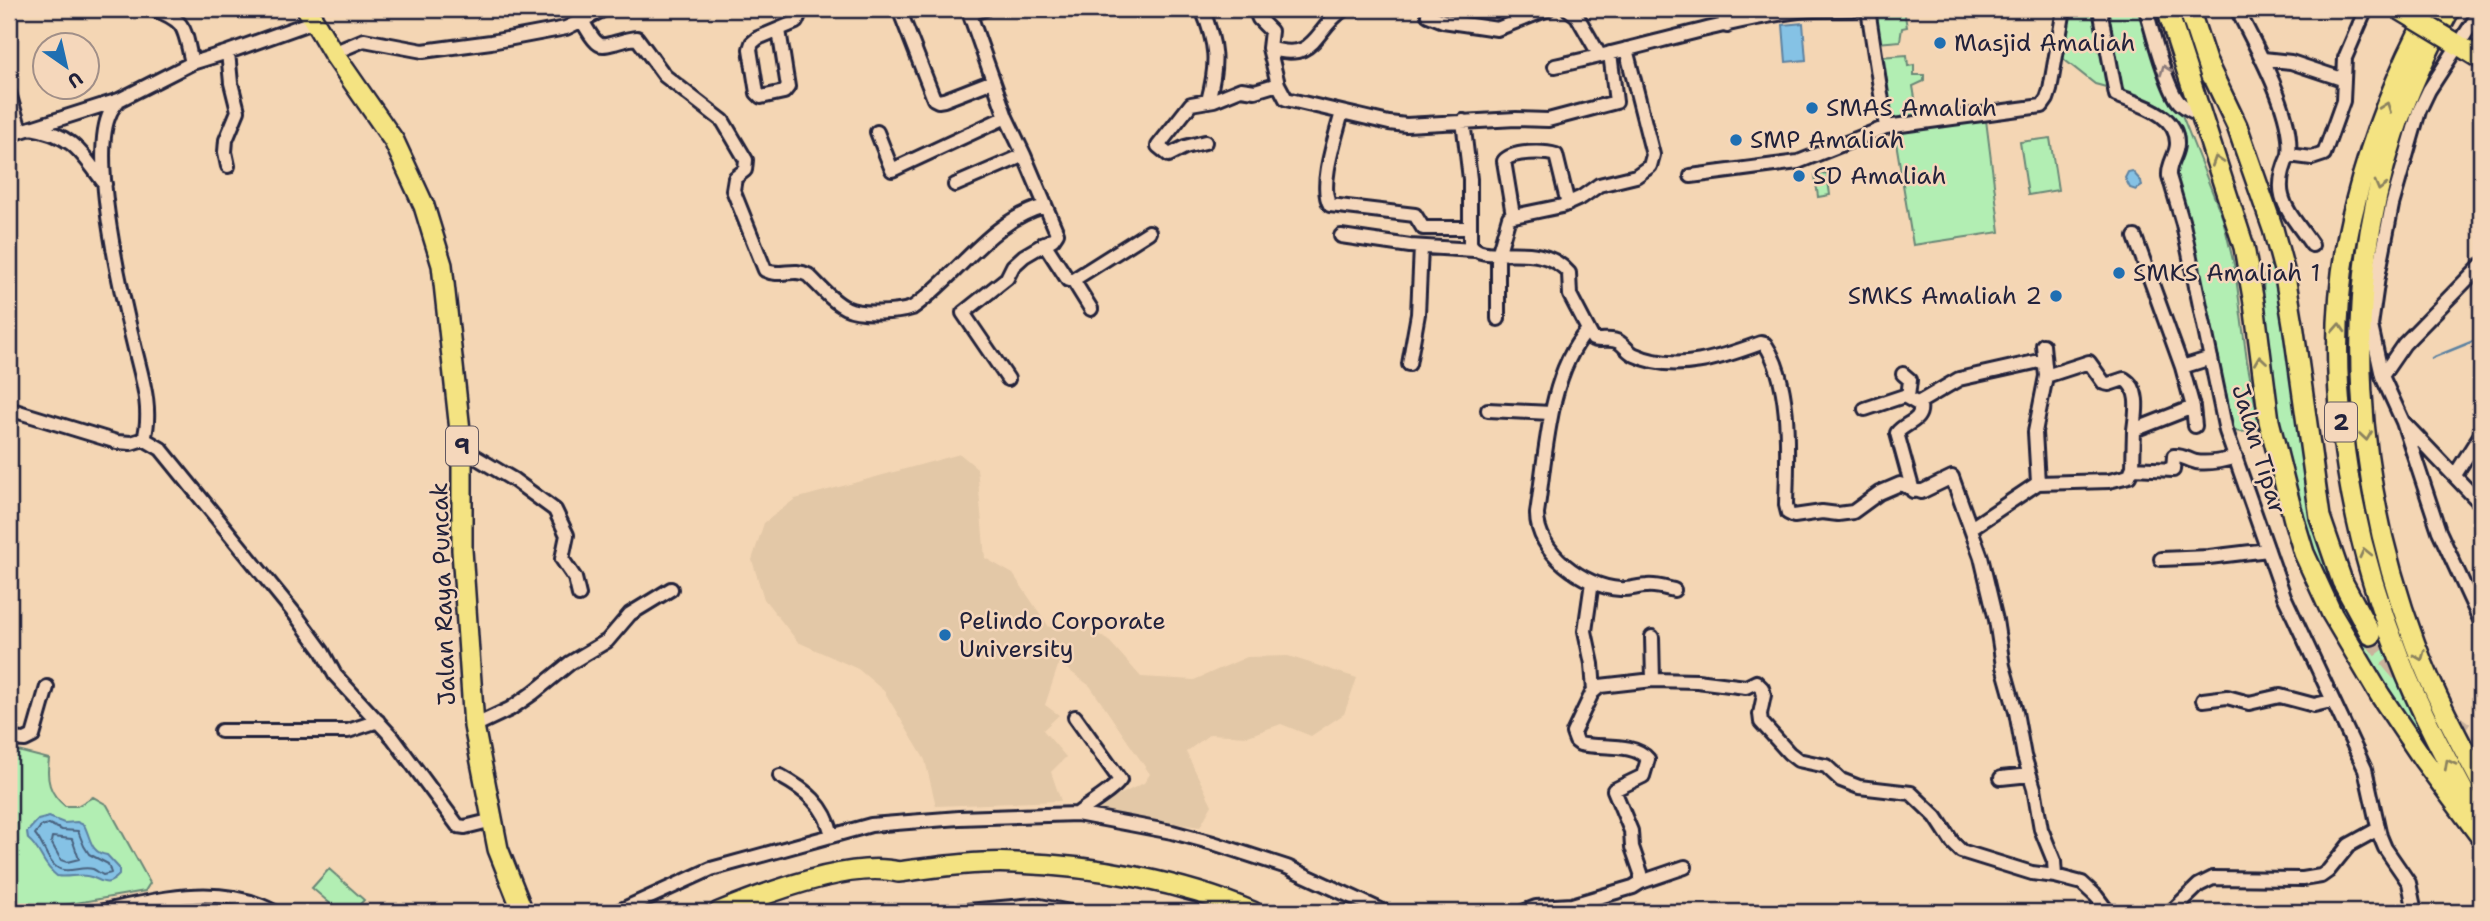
<svg xmlns="http://www.w3.org/2000/svg" width="2490" height="921" viewBox="0 0 2490 921" font-family="'Shantell Sans',sans-serif">
<style>
.built{fill:#e3c8a7}
.green{fill:#b2eeb3;stroke:#6a8877;stroke-width:2}
.water{fill:#85c2e5;stroke:#5d82a1;stroke-width:2}
.lines{fill:none;stroke-linecap:round;stroke-linejoin:round}
.shore{stroke:#4a627f;stroke-width:2}
.stream{stroke:#5d82a1;stroke-width:2.5}
.highway-tunnel{stroke:#cab29c;stroke-width:19;stroke-dasharray:19 10;stroke-linecap:butt}
.minor-casing{stroke:#22223b;stroke-width:18}
.highway-casing{stroke:#22223b;stroke-width:24}
.minor{stroke:#f5d7bb;stroke-width:12}
.highway{stroke:#f4e382;stroke-width:19}
.highway-bridge-casing{stroke:#22223b;stroke-width:24;stroke-linecap:butt}
.highway-bridge{stroke:#f4e382;stroke-width:19}
.oneway{stroke:#8c7c7b}
.oneway2{stroke:#8b825e}
.poi-dot{fill:#1f6fb2;stroke:#f5d7bb;stroke-width:2.5}
.labels{text-anchor:middle;dominant-baseline:central;stroke-width:5;stroke-linejoin:round;paint-order:stroke}
.shield{fill:#f5d7bb;stroke:#615861;stroke-width:2}
.shield-label{font-size:23px;font-weight:bold;fill:#22223b}
.poi-label{font-size:24px;fill:#22223b;stroke:#f5d7bb;text-anchor:start}
.street-label{font-size:24px;fill:#22223b;stroke:#f5d7bb}
</style>
<rect width="100%" height="100%" fill="#f4d6b4"/>
<filter id="ink" filterUnits="userSpaceOnUse"><feTurbulence type="fractalNoise" baseFrequency=".0143" numOctaves="2"/><feDisplacementMap in="SourceGraphic" scale="14" xChannelSelector="R" yChannelSelector="G"/><feConvolveMatrix kernelMatrix="1 2 1 2 8 2 1 2 1" color-interpolation-filters="sRGB"/></filter>
<g filter="url(#ink)">
<path class="built" d="M960,454L977,468L985,558L1013,574L1049,627L1085,625L1110,642L1141,677L1194,680L1247,657L1288,656L1357,678L1344,714L1311,736L1281,724L1248,736L1210,734L1186,752L1212,805L1200,827L1086,811L1144,783L1150,774L1090,686L1059,663L1045,705L1059,715L1043,730L1066,757L1051,772L1061,801L936,806L925,760L884,691L858,669L798,642L764,599L752,560L764,523L795,499Z"/>
<path class="green" d="M2069,9H2095L2110,88L2095,84L2061,57Z
M2102,9H2139L2141,11L2223,219L2235,269L2247,361L2260,429L2241,432L2230,430L2224,414L2227,396L2213,352L2175,167L2182,135L2117,89Z
M1904,10L1907,27L1902,28L1900,41L1877,43L1873,18L1877,12Z
M1907,55L1908,66L1914,65V75H1924V81L1913,86L1918,117L1896,120L1889,118L1879,57Z
M1979,118L1986,120L2000,232L1913,245L1894,130Z
M2050,138L2058,190L2028,195L2020,142Z
M1827,173L1830,195L1818,197L1815,175Z
M2271,264L2276,266L2309,498L2366,638L2380,628L2435,751L2430,756L2367,660L2318,569L2280,442L2262,311L2264,277Z
M14,750L49,759C46,780 49,793 65,806H77L93,797L107,805L150,883L145,891L36,910H9V751Z
M329,869L364,900L353,912H340L312,888Z"/>
<path class="water" d="M1803,23L1806,60L1786,62L1783,25Z
M2132,171L2141,181L2142,186L2136,190L2130,188L2125,178L2128,172Z
M49,817L64,823L77,822L84,825C91,838 90,853 107,855L119,868V875C105,890 101,878 87,876C77,874 67,878 57,876C41,864 42,850 28,839L27,832L38,820Z"/>
<g class="lines">
<path class="shore" d="M49,824L62,830L78,831L84,846L89,854L108,864L111,873L103,875C99,873 97,871 93,869C80,865 67,876 55,866C47,860 43,843 35,834L41,826Z
M52,837L72,839L79,859L67,862L61,860L51,842Z"/>
<path class="stream" d="M2432,358L2481,338"/>
<path class="highway-tunnel" d="M2371,635C2401,678 2438,714 2481,743"/>
<g class="minor-casing">
<path id="minor" d="M153,9C188,21 184,30 192,63
M899,9L934,99L938,101L944,100L993,81
M968,9L1006,117L1024,155L1057,233L1053,239L1024,256L1013,266L1007,278L963,313L1008,379
M1202,9C1217,45 1218,63 1208,101
M1255,9L1259,19L1271,31L1269,48L1278,84
M1568,9L1577,16L1600,56
M1722,9L1727,26
M1868,9L1886,127
M2100,9L2116,95C2137,104 2178,113 2177,144C2177,155 2168,163 2169,176L2183,224L2226,431L2284,596L2365,769L2380,836L2385,848L2409,883L2415,912
M2146,9C2151,28 2167,89 2179,102C2185,109 2195,112 2203,116
M2237,9C2256,48 2294,112 2289,155
M2481,10L2429,90L2419,111L2392,205L2378,277L2371,326L2382,376L2403,422L2439,531L2481,622
M970,14L985,9
M1428,15L1443,21L1497,29L1548,9
M582,21C587,28 592,40 599,44C604,48 627,38 637,38L665,76L723,121L746,160L745,170L735,178L733,190L765,270C780,278 793,267 808,275C819,285 831,301 846,308C860,315 897,313 912,308C957,277 990,220 1045,206
M779,30L788,87L784,92L761,97L757,93L750,49L752,43L758,38L796,22L799,15L798,9
M1269,48C1317,63 1313,30 1344,9
M228,52L231,83L238,111L226,140L225,152L228,166
M333,53L364,40L423,51L491,42L566,28L605,9
M2263,59L2291,62L2342,79
M1555,66C1634,50 1711,24 1791,12C1812,9 1834,10 1855,9
M9,93L20,130
M119,100C116,104 112,108 110,113C89,156 122,296 134,345C141,375 153,408 144,439
M1342,112C1337,133 1318,186 1330,205L1415,215L1423,228H1470
M1463,121L1470,179V243C1482,268 1538,236 1569,273L1570,295L1593,339C1601,342 1610,337 1619,342C1625,346 1628,352 1635,355C1676,374 1723,357 1761,343L1765,344C1793,385 1787,458 1786,505L1788,513L1794,516L1822,512L1838,514L1853,512L1879,493L1900,484L1921,492L1952,477L1981,557L1996,620L2003,666L2016,712L2024,756L2034,788L2041,829L2054,861L2055,876
M31,128C73,135 81,152 105,184
M877,132L892,170L1006,117
M9,135L119,100L192,63L228,52L315,21
M1205,142L1185,147L1169,155L1158,146L1191,104L1214,100L1241,89L1255,91L1278,84L1286,99L1389,123L1406,125L1516,119L1548,120L1616,102L1610,53
M1691,176L1798,162L1886,127L2042,106L2047,99L2050,90L2064,9
M955,185L1024,155
M1513,215L1504,161C1512,151 1544,151 1556,155L1568,204
M1341,236L1410,246L1474,250
M2135,237L2182,367L2193,407L2195,426
M1044,243L1068,280H1073L1091,309
M2312,245C2289,211 2269,197 2289,155L2312,158L2324,154L2343,101L2345,58L2366,9
M1073,280L1149,232
M1498,319V255L1509,217L1562,206L1582,197L1599,185L1636,176L1650,166L1653,155L1626,49
M1587,331C1548,375 1546,456 1537,513C1536,552 1584,587 1620,589C1629,590 1638,586 1647,586C1656,585 1665,588 1674,590
M1409,364L1418,314L1421,247
M2182,367L2211,358
M1903,374L1910,380L1908,397
M2046,376L2089,362L2104,383L2109,384L2124,379C2141,389 2136,413 2134,430
M2382,376L2404,344L2481,265
M1918,403L1959,379L2044,360
M9,409L117,442L131,443L144,439L161,449L298,618L322,651L335,675L393,738L458,826L465,827L493,820
M1865,409L1904,396L1920,405C1923,422 1905,422 1897,433L1913,491
M1488,410L1551,413
M2404,423L2481,504
M462,449L514,480L555,510L567,535L562,559L575,578L579,595
M2133,468L2173,470L2174,456C2183,455 2187,460 2196,462C2209,464 2223,461 2236,457
M2455,475L2481,434
M2038,483L2035,432L2046,376L2043,345
M1971,528L2038,483L2109,481L2129,476L2133,467L2134,430L2193,407
M2161,559L2209,557L2268,550
M1592,582L1585,631L1592,664L1594,691
M1652,637L1653,680
M2203,700L2227,697L2249,703L2280,696L2314,705L2331,701
M1075,717L1120,780C1113,791 1089,804 1077,814
M474,726L510,709L533,693L570,663L607,641L630,614L671,589
M221,731H348L378,721
M9,739L25,740L33,736L47,687
M780,776C806,790 825,805 832,835
M2001,778L2030,775
M1641,882L1685,867
M99,912C157,900 219,882 274,912
M617,912L711,869L871,825L959,818L1077,814L1172,832L1213,843L1287,867L1385,912
M956,912L1035,905L1070,912
M1523,912L1536,907L1572,905L1633,887L1641,882V873L1632,847L1631,831L1614,790L1643,776L1648,759C1634,742 1600,749 1580,744L1576,741L1573,733L1592,693L1600,686L1653,680L1697,681L1746,687L1756,682L1762,688L1764,695L1760,714L1761,722L1789,753L1798,760L1826,766L1841,780L1859,787L1911,793L1936,817L1953,843L1961,851L2032,873L2055,876L2082,883L2096,896L2108,912
M2171,912L2199,885L2213,878L2303,879L2321,876L2328,871L2349,845L2378,829"/>
</g>
<g class="highway-casing">
<path id="highway" d="M307,9L333,53L394,141L424,206L442,265L462,449V550L474,726L498,849L523,912
M2167,9L2244,247L2254,303L2269,421L2294,520L2304,553L2332,614L2380,695L2423,759L2481,837
M2189,9L2211,76
M2431,9C2398,70 2373,133 2356,200C2317,347 2344,518 2399,657C2420,711 2448,763 2476,814
M2450,9C2428,49 2408,91 2394,134C2340,298 2355,484 2415,644C2433,692 2457,737 2481,782
M2452,41L2481,59
M2207,63L2237,126L2273,229L2284,270L2293,324L2320,517L2342,581L2371,635
M719,912C763,894 852,860 898,872C937,867 977,861 1016,863C1095,866 1180,881 1253,912"/>
</g>
<use href="#minor" class="minor"/>
<use href="#highway" class="highway"/>
<g class="highway-bridge-casing">
<path id="highway-bridge" d="M2399,9L2452,41"/>
</g>
<use href="#highway-bridge" class="highway-bridge"/>
</g>
<defs><path id="oneway-chevron" d="M-2-3.5L2.5 0L-2 3.5" fill="none" stroke-width="1.6" stroke-linecap="round" stroke-linejoin="round" transform="scale(1.75)"/></defs>
<use class="oneway" href="#oneway-chevron" transform="translate(2165 70) rotate(-110)"/>
<g class="oneway2">
<use href="#oneway-chevron" transform="translate(2386 107) rotate(-70)"/>
<use href="#oneway-chevron" transform="translate(2217 161) rotate(-108)"/>
<use href="#oneway-chevron" transform="translate(2380 186) rotate(105)"/>
<use href="#oneway-chevron" transform="translate(2339 328) rotate(-87)"/>
<use href="#oneway-chevron" transform="translate(2260 360) rotate(-98)"/>
<use href="#oneway-chevron" transform="translate(2366 436) rotate(82)"/>
<use href="#oneway-chevron" transform="translate(2365 553) rotate(-103)"/>
<use href="#oneway-chevron" transform="translate(2420 656) rotate(68)"/>
<use href="#oneway-chevron" transform="translate(2449 764) rotate(-118)"/>
</g>
</g>
<g class="poi-dot">
<circle cx="1940" cy="43" r="7"/>
<circle cx="1812" cy="108" r="7"/>
<circle cx="1736" cy="140" r="7"/>
<circle cx="1799" cy="176" r="7"/>
<circle cx="2119" cy="273" r="7"/>
<circle cx="2056" cy="296" r="7"/>
<circle cx="945" cy="635" r="7"/>
</g>
<g class="labels">
<g class="shield">
<rect x="2325" y="402.5" width="32" height="39" rx="5"/>
<rect x="446" y="426.5" width="32" height="39" rx="5"/>
</g>
<g class="shield-label">
<text x="2341" y="422">2</text>
<text x="462" y="446">9</text>
</g>
<g class="poi-label">
<text x="1954" y="43">Masjid Amaliah</text>
<text x="1826" y="108">SMAS Amaliah</text>
<text x="1750" y="140">SMP Amaliah</text>
<text x="1813" y="176">SD Amaliah</text>
<text x="2133" y="273">SMKS Amaliah 1</text>
<text x="2042" y="296" text-anchor="end">SMKS Amaliah 2</text>
<text x="959" y="621">Pelindo Corporate<tspan x="959" dy="28">University</tspan></text>
</g>
<g class="street-label">
<text transform="translate(2259 449) rotate(73)">Jalan Tipar</text>
<text transform="translate(443 594) rotate(-92)">Jalan Raya Puncak</text>
</g>
</g>
<rect width="2490" height="921" fill="none" stroke="#f5d7bb" stroke-width="35"/>
<rect x="18" y="18" width="2455" height="886" fill="none" stroke="#22223b" stroke-width="2.5" filter="url(#ink)"/>
<g transform="translate(66 66) rotate(146)"><circle r="33" fill="#f5d7bb" stroke="#a18f88" stroke-width="2"/>
<path d="M0-5L12 26L0 18L-12 26Z" fill="#1f6fb2"/>
<text y="-10" font-size="19" font-weight="bold" text-anchor="middle" fill="#22223b">U</text>
</g>
</svg>
